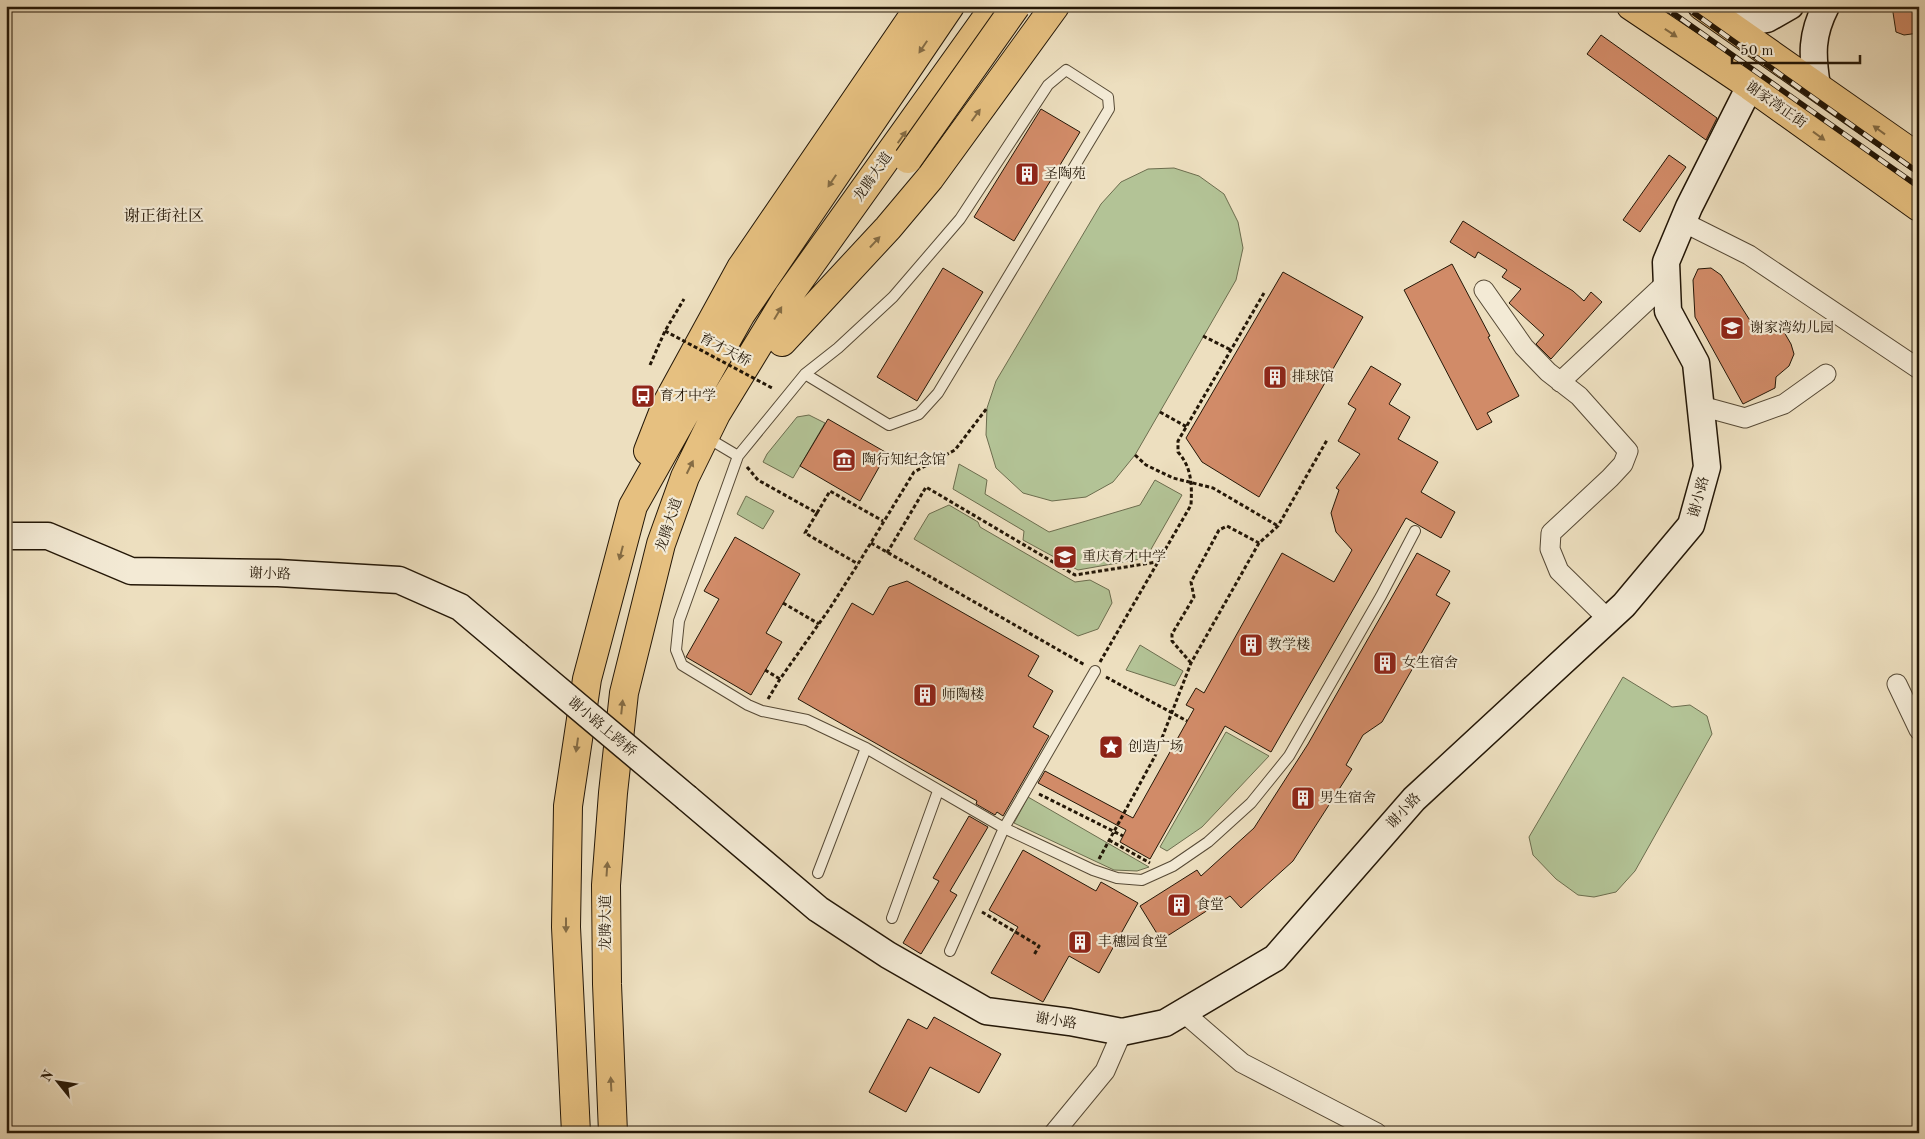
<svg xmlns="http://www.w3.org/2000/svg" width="1925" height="1139" viewBox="0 0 1925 1139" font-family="'Old Standard TT','Noto Serif SC',serif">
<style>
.green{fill:#b3c396;stroke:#6c6d4e}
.building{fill:#d18b68;stroke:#241707}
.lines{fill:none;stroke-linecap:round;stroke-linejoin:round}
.lane-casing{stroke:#564935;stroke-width:12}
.street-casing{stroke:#564935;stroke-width:21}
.secondary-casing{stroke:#241707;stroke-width:29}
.primary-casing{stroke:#241707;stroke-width:30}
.highway-casing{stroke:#241707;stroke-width:30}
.path{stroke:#241707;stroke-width:3;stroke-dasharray:4 2.5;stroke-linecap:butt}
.lane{stroke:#f3ead5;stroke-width:10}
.street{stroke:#f3ead5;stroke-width:19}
.secondary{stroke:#f3ead5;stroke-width:26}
.primary{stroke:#e6c080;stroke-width:28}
.highway{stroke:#e6c080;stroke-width:28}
.rail-casing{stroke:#241707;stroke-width:5.5}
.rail{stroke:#f3ead5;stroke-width:4;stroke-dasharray:11;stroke-linecap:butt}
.secondary-bridge-casing{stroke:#241707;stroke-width:29;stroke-linecap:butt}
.highway-bridge-casing{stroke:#241707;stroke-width:30;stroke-linecap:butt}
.path-bridge{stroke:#241707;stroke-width:3;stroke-dasharray:4 2.5;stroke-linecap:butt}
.secondary-bridge{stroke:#f3ead5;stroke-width:26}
.highway-bridge{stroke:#e6c080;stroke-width:28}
.oneway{fill:#856c44}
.labels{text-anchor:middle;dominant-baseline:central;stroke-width:4.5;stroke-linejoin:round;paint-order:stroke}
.street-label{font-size:14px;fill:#241707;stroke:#f3ead5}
.poi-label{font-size:14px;fill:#241707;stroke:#f3ead5;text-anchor:start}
.quarter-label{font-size:16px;fill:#241707;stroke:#f3ead5}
</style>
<rect width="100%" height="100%" fill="#eddfbf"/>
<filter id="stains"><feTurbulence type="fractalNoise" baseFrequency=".004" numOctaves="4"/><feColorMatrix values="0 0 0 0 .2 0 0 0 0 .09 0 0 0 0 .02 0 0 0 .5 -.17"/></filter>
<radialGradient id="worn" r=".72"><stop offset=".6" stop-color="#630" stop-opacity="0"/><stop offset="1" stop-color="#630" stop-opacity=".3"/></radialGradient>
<path class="green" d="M1174,168L1199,176L1224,194L1238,222L1243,248L1236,280L1135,455L1113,482L1086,497L1052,501L1023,493L996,468L986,435L987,408L996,381L1101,204L1121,182L1148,169Z
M809,415L825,423L793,478L763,462L767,454L797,417Z
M959,464L987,480L985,494L1049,532L1140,505L1155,480L1182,495L1146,558L1078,570L1023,540L1024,531L953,489Z
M746,496L774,511L763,529L737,514Z
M949,505L978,522L980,527L1075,582L1090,580L1109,590L1112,603L1098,629L1078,636L914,539L929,514Z
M1140,645L1183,671L1175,686L1126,670Z
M1623,677L1672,707L1690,705L1707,716L1712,734L1635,871L1616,892L1594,897L1578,895L1556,879L1533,855L1529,837Z
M1226,732L1269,756L1202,827L1167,851L1160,847Z
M1028,797L1149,867L1137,871L1114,870L1014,823Z"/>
<path class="building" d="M1892,6H1919V33L1904,35L1896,32Z
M1601,35L1717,118L1706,140L1587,54Z
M1041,109L1080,132L1014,241L974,217Z
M1669,155L1686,167L1640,232L1623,220Z
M1463,221L1573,291L1584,301L1591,292L1602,302L1551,359L1536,344L1544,335L1509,303L1521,289L1502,277L1507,270L1478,252L1475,258L1450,242Z
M1452,264L1490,336L1488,337L1519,396L1487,413L1492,422L1477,430L1404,290Z
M943,268L983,292L917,401L877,377Z
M1711,268L1721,275L1758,333L1774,331L1784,332L1791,344L1794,354L1789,366L1776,377L1775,388L1743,404L1695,317L1693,280L1698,269Z
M1283,272L1363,317L1259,497L1202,462L1186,438Z
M1371,366L1401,384L1389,404L1410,417L1398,439L1438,462L1421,492L1455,512L1441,538L1406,518L1271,752L1225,726L1150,859L1120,842L1126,830L1038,783L1045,771L1133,818L1194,709L1186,705L1196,688L1204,693L1282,553L1334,582L1352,550L1336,532L1331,513L1339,490L1336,488L1360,454L1338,441L1356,409L1348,404Z
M828,419L887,453L860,501L800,466Z
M735,537L800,574L766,633L782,642L751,695L686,657L719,599L704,591Z
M1417,553L1450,571L1436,595L1450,603L1382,722L1363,735L1346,765L1352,769L1293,861L1241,908L1230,896L1161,940L1140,906L1197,870L1201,876L1254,828L1308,744Z
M907,581L1039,656L1028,676L1053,691L1033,727L1049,736L1003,816L997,812L995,815L976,804L977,801L798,699L852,603L873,615L889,587Z
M969,816L988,827L950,891L957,895L921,954L903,943L939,881L933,878Z
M1023,850L1096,891L1101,882L1138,903L1099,973L1069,956L1043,1002L991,973L1018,927L989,910Z
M934,1017L1001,1054L979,1093L930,1067L906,1112L869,1092L908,1019L927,1029Z"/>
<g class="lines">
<g class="lane-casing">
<path id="lane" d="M706,437L738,456L805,374L838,348L893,297L960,219L1048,85L1066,70L1108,97L1109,109L938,393L919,414L889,425L805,374
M738,456L679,621L676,650L682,665L748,705L762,711L807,720L866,748L1004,828L1093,870L1117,878L1142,880L1173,866L1208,842L1251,803L1289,756L1381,596L1415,531
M818,873L866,748
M892,918L938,791
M950,951L1004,828L1095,671"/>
</g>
<g class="street-casing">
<path id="street" d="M1683,222L1749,255L1919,369
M1484,290L1524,347L1548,372L1579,396L1628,451L1623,464L1610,478L1551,533L1550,549L1559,571L1609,620
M1560,382L1667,282
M1701,406L1745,418L1784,404L1826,374
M1897,684L1919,730
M1183,1012L1242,1063L1377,1133
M1054,1133L1105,1071L1122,1032"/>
</g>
<g class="secondary-casing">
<path id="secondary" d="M1730,25L1767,19L1790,6
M1817,86C1812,55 1811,35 1826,6
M6,536H48L131,571L278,573L399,580L460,607L517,655
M687,798L818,909L888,955L986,1011L1070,1022L1122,1032L1165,1023L1275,958L1414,799L1624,605L1691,525L1707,467L1696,363L1668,311L1666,262L1689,207L1750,86"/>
</g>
<g class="primary-casing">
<path id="primary" d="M1631,6L1750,86L1919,207
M1702,6L1919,158"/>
</g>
<g class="highway-casing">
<path id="highway" d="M782,342L888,228L930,178L1055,6
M648,451L666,405L741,268L920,6
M576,1133L566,927L568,806L587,679L633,506L741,314L950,6
M613,1133L607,984L606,885L613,793L624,693L661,544L685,477L716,414L788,296L995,6"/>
</g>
<path class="path" d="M1203,336L1231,350
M650,365L665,331L684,299
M1160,412L1187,427
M1135,455L1146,465L1173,478L1213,488L1278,526
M747,467L758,480L817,513L805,533L858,564
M817,513L830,491L883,521
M871,543L1085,665
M887,553L926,487L1075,575L1157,562
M783,603L819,624
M1100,662L1191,505C1192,485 1192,468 1178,452V441L1264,293
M1191,663L1172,641V634L1194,597L1191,582L1219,530L1227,526L1259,543
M765,670L780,679
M1106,677L1187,721
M768,699L780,679L830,608L858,564L914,472L955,450L987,408
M1039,794L1123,836
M1109,840L1150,863
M1099,859L1155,756L1191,663L1259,543L1278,526L1327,440
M982,912L1039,946L1034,955"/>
<use href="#lane" class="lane"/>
<use href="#street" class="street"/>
<use href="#secondary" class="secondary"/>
<use href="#primary" class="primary"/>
<use href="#highway" class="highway"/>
<g class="rail-casing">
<path id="rail" d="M1663,6L1919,187
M1684,6L1919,173"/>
</g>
<use href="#rail" class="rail"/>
<g class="secondary-bridge-casing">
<path id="secondary-bridge" d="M517,655L687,798"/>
</g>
<g class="highway-bridge-casing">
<path id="highway-bridge" d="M908,159L1016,6"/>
</g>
<path class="path-bridge" d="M665,331L774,389"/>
<use href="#secondary-bridge" class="secondary-bridge"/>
<use href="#highway-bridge" class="highway-bridge"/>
</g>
<defs><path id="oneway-solid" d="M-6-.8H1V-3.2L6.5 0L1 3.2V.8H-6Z" transform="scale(1.25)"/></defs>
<g class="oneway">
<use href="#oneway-solid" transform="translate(1671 33) rotate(34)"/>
<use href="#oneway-solid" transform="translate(923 47) rotate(124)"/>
<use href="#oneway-solid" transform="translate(976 115) rotate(-54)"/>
<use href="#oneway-solid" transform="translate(1879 130) rotate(-144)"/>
<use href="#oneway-solid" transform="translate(1819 136) rotate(36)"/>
<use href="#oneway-solid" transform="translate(902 137) rotate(-55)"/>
<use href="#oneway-solid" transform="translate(832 181) rotate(124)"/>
<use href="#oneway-solid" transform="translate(875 242) rotate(-47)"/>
<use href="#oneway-solid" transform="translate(778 313) rotate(-59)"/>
<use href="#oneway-solid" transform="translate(690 467) rotate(-64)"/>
<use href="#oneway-solid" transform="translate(621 553) rotate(105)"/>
<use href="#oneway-solid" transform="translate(622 707) rotate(-84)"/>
<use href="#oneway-solid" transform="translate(577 745) rotate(98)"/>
<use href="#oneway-solid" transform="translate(607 869) rotate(-86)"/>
<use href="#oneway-solid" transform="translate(566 925) rotate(90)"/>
<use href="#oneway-solid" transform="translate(611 1084) rotate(-93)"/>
</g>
<defs>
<g id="building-square" transform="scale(1.25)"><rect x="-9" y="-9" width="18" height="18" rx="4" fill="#8f2418" stroke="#f3ead5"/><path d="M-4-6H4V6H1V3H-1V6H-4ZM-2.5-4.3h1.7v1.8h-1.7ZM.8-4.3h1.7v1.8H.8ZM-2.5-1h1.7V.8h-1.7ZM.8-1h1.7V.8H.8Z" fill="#fff"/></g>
<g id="school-square" transform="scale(1.25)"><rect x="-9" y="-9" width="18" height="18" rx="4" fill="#8f2418" stroke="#f3ead5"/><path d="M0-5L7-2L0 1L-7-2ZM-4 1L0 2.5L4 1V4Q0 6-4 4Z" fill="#fff"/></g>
<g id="bus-square" transform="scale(1.25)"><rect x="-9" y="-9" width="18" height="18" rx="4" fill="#8f2418" stroke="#f3ead5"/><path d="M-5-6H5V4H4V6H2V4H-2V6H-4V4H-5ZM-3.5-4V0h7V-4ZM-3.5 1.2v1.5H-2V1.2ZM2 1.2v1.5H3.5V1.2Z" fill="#fff"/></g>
<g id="museum-square" transform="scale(1.25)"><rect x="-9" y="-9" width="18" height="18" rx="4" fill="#8f2418" stroke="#f3ead5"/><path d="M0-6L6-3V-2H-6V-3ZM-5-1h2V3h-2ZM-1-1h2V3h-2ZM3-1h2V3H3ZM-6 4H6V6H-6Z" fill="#fff"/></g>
<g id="sight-square" transform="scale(1.25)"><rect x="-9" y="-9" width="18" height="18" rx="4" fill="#8f2418" stroke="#f3ead5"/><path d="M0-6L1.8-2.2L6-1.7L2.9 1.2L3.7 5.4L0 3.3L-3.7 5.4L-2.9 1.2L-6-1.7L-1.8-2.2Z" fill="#fff"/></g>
</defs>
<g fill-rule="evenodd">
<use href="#building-square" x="1027" y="174"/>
<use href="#school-square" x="1732" y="328"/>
<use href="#building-square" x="1275" y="377"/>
<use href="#bus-square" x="643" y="396"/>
<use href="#museum-square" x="844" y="460"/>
<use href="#school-square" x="1065" y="557"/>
<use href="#building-square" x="1251" y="645"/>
<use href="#building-square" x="1385" y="663"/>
<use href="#building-square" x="925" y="695"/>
<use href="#sight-square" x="1111" y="747"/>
<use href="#building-square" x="1303" y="798"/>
<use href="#building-square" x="1179" y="905"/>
<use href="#building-square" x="1080" y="942"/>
</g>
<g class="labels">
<g class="street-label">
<text transform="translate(1776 105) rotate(35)">谢家湾正街</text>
<text transform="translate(873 177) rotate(-55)">龙腾大道</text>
<text transform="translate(725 350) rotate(28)">育才天桥</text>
<text transform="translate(1699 497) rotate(-75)">谢小路</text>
<text transform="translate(669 525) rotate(-72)">龙腾大道</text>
<text transform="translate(270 574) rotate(2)">谢小路</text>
<text transform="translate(602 727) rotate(40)">谢小路上跨桥</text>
<text transform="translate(1404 811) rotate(-47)">谢小路</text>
<text transform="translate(606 923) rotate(-90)">龙腾大道</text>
<text transform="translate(1056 1021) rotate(9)">谢小路</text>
</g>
<g class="poi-label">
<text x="1044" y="174">圣陶苑</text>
<text x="1750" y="328">谢家湾幼儿园</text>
<text x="1292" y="377">排球馆</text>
<text x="660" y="396">育才中学</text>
<text x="862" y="460">陶行知纪念馆</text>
<text x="1082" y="557">重庆育才中学</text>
<text x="1268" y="645">教学楼</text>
<text x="1402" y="663">女生宿舍</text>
<text x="942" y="695">师陶楼</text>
<text x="1128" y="747">创造广场</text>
<text x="1320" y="798">男生宿舍</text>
<text x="1196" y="905">食堂</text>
<text x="1098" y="942">丰穗园食堂</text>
</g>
<g class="quarter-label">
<text x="164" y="217">谢正街社区</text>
</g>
</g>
<rect width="1925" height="1139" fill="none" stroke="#eddfbf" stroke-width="25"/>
<rect x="8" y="8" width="1910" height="1124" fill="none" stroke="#241707" stroke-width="2.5"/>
<rect x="12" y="12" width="1900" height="1114" fill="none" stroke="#241707"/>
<g transform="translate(58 1082) rotate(300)" stroke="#f3ead5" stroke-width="4" paint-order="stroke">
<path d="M0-4L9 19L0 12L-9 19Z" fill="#241707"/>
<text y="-8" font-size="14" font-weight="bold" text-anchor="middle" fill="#241707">N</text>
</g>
<path d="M1732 55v8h128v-8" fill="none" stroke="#241707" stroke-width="2.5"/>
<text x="1740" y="55" font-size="15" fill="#241707" stroke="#f3ead5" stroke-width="4" paint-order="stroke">50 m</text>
<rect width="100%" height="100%" filter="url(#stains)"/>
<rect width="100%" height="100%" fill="url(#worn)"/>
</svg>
